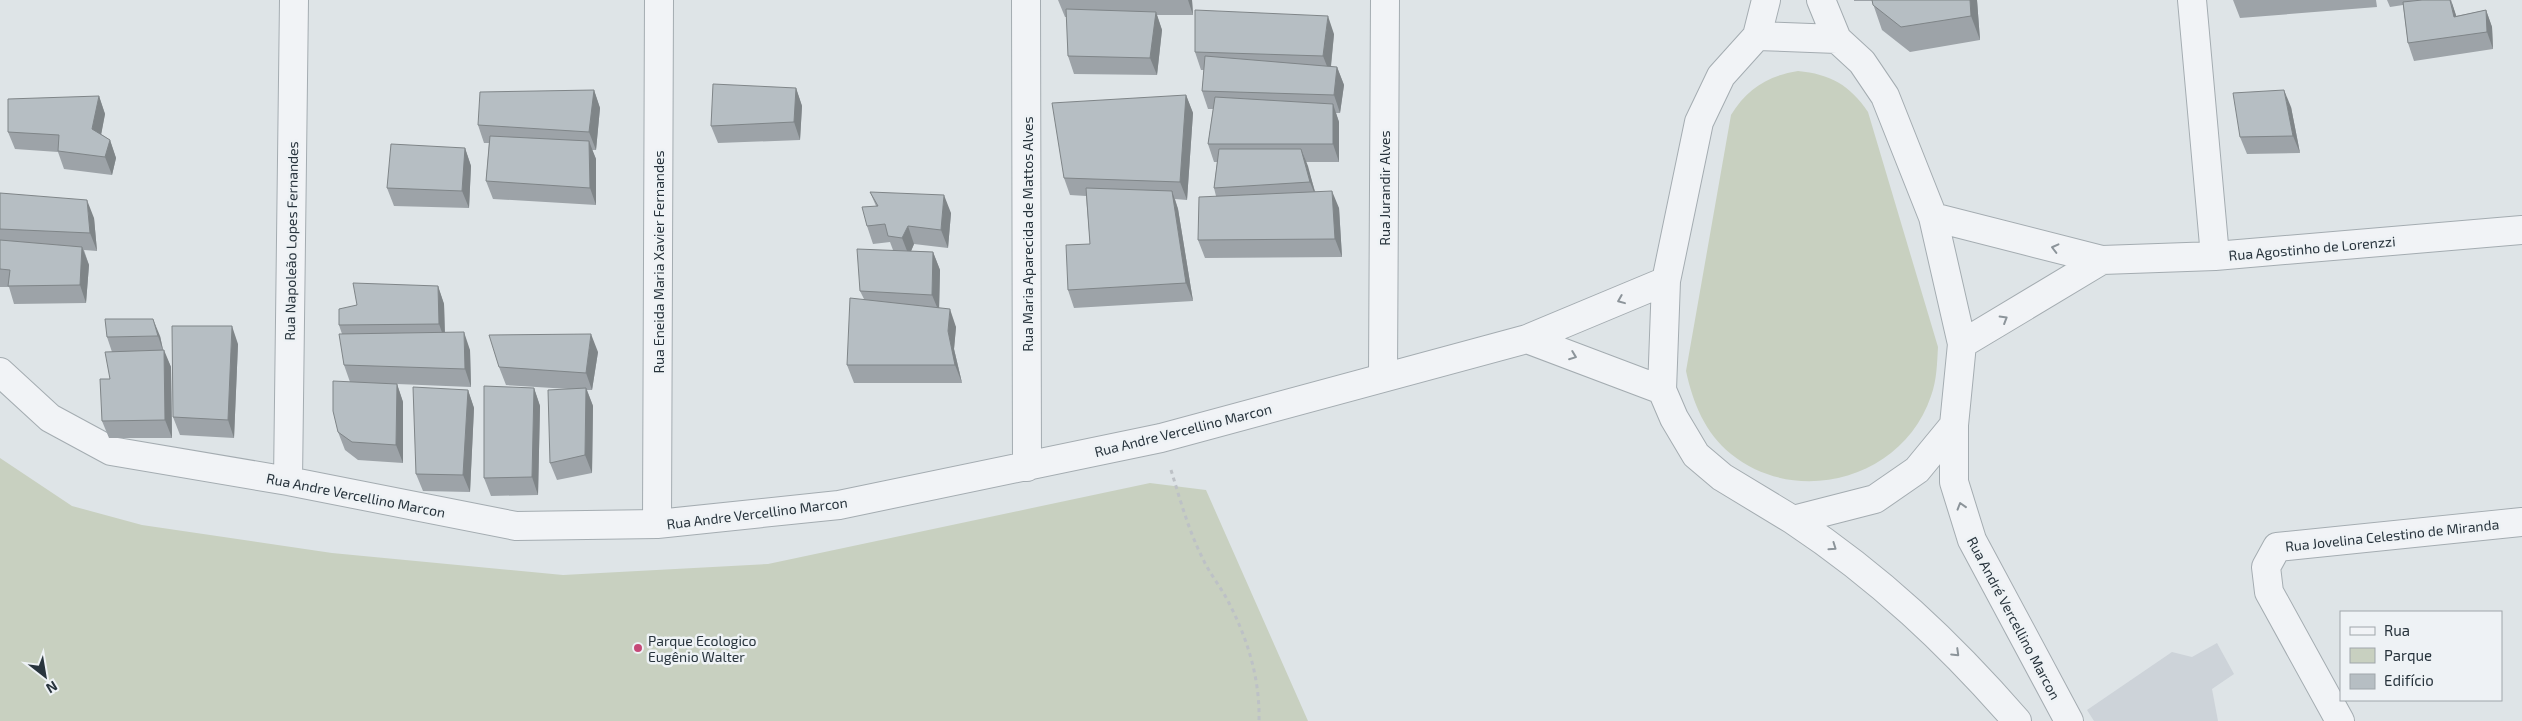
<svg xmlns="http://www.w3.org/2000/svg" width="2522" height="721" viewBox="0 0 2522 721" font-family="'Exo 2',sans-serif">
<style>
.built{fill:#cdd3d9}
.green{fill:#c8d0c0}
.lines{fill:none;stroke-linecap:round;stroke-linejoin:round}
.minor-casing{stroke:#a4acb1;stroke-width:30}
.path{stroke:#bdc1c6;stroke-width:3;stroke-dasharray:4 4;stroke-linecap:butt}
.minor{stroke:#f1f3f6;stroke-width:28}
.wall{fill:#9da3a8}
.shaded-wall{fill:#7f8588}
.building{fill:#b6bec3;stroke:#7f8588}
.oneway{stroke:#8c949a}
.poi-dot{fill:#c64977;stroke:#eef2f5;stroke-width:2}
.labels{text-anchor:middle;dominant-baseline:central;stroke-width:5;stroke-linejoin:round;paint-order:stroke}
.street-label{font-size:14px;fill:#28343d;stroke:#eef2f5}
.poi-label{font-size:14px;fill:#28343d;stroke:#eef2f5;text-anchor:start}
</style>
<rect width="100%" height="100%" fill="#dee4e7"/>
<path class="built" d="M2217,643L2234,674L2212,689L2218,721H2094L2087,710L2172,652L2192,657Z"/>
<path class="green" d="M1798,71C1830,74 1850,85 1868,112L1938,347C1937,363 1937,380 1931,396C1904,478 1798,508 1731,454C1705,433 1693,403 1686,371L1731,115C1747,89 1767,76 1798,71Z
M0,458L72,506L142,525L332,553L563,575L768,564L1150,483L1206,490L1308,721H0Z"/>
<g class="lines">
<g class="minor-casing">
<path id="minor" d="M1026,0L1027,467
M1821,0L1837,39
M2192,0L2215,256
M1757,36L1837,39L1862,62L1885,96L1933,217L1962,344L1954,425L1917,470L1875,499L1793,520L1722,477L1696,455L1674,418L1662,390L1666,281L1699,122L1721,76Z
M1757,36L1766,0
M1933,217L2102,260L2215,256L2522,230
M1527,339L1662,390
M1962,344L2102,260
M0,372L50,418L111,451L288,481L516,526L657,524L839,505L1161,438L1527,339L1666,281
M1383,376L1385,0
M1954,425V482L1972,540L2069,721
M288,481L294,0
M1793,520C1879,577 1949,643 2017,721
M657,524L659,0
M2340,721L2269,592L2266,567L2277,547L2522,522"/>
</g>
<path class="path" d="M1171,470C1180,499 1188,529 1202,557C1209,573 1221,587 1229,603C1248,640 1260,679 1259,721"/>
<use href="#minor" class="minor"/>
</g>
<path class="wall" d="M1058,0H1192L1193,15H1157L1162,30L1157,75L1074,74L1068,56L1067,17H1065Z
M1854,0H1977L1980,40L1910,52L1882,30L1872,1H1854Z
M2233,0H2376L2377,7L2240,18Z
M2387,0H2451L2456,16L2486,10L2492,27L2493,49L2414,61L2408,43L2403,5L2390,7Z
M1334,34L1331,67H1337L1344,85L1340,113H1336L1339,122V162H1306L1315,191L1339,208L1342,257L1205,258L1198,240L1216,196L1214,188L1217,162H1214L1208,144L1213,109H1208L1202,91L1204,70H1201L1195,52Z
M796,88L802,106L800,140L718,143L711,126Z
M594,90L600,108L596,150H592L596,159V205L493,199L486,181L489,143H484L478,125Z
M1186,95L1193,113L1187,200L1175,199L1178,209L1193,301L1074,308L1068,290L1090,244L1086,196L1070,195L1064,178Z
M99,96L105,114L101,134L110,140L116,158L112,175L64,169L58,152L15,149L8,132Z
M2291,107L2300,153L2247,154L2240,137Z
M465,148L471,166L469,208L394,206L387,188Z
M870,192L951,213L948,248L914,244L911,251L933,252L940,270L939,308L956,327L954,349L962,383H854L847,365L864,299L860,291L893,250L890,242L873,244L867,226L876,206Z
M0,193L94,218L97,251L84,250L89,265L86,303L14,304L9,287H0Z
M438,286L444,304L445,332L470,350L471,387L397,384L403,402V463L358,460L345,450L338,432L350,382L344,365L342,334L339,325L357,305Z
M160,336L163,350L171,367L172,438H109L102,421L110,379L112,352L107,337Z
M238,344L234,438L180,435L173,417Z
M598,352L592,390H587L593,406L592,473L557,480L550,463L569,389L506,385L499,367Z
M534,388L540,406L538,495L491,496L484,478Z
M468,390L474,408L470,492L423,491L416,474Z"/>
<path class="shaded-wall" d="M1188,0H1192L1193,15Z
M1970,0H1977L1980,40L1971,16Z
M2451,0L2456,15L2460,35L2454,17Z
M2486,10L2492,27L2493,49L2487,32Z
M1156,12L1162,30L1157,75L1150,58Z
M1328,16L1334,34L1330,74L1323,56Z
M1337,67L1344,85L1340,113L1334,95Z
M796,88L802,106L800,140L794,122Z
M594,90L600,108L596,150L589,132Z
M2284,90L2291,107L2300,153L2293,136Z
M1186,95L1193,113L1187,200L1180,182Z
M99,96L105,114L99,146L92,129Z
M1333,104L1339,122V162L1333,144Z
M110,140L116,158L112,175L105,157Z
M589,141L596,159V205L590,188Z
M465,148L471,166L469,208L462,191Z
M1301,149L1308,166L1317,200L1310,182Z
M1172,191L1178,209L1193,301L1186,283Z
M1332,191L1339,208L1342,257L1335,239Z
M944,195L951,213L948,248L941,230Z
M87,200L94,218L97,251L90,233Z
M908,226L914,244L909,256L902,238Z
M82,247L89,265L86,303L80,285Z
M933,252L940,270L939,312L932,295Z
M438,286L444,304L445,341L439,324Z
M950,309L956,327L954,349L962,383L955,365L948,331Z
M153,319L160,336L164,354L158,336Z
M232,326L238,344L234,438L228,420Z
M464,332L470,350L471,387L465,369Z
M591,334L598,352L592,390L586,373Z
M164,350L171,367L172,438L165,420Z
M397,384L403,402V463L396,445Z
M534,388L540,406L538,495L532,477Z
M586,388L593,406L592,473L585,455Z
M468,390L474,408L470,492L463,475Z"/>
<path class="building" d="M1872,0H1970L1971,16L1901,27L1873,5Z
M2422,0H2450L2454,17L2486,10L2487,32L2408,43L2403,2Z
M1066,9L1156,12L1150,58L1068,56Z
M1195,10L1328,16L1323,56L1195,52Z
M1205,56L1337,67L1334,95L1202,91Z
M713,84L796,88L794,122L711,126Z
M594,90L589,132L478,125L480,92Z
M2284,90L2293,136L2240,137L2233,93Z
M1186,95L1180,182L1064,178L1052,103Z
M99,96L92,129L110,140L105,157L58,151L59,135L8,132V99Z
M1215,97L1333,104V144H1208Z
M490,136L589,141L590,188L486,181Z
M391,144L465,148L462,191L387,188Z
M1219,149H1301L1310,182L1214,188Z
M1086,188L1172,191L1186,283L1068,290L1066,245L1090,244Z
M1332,191L1335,239L1198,240L1199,197Z
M870,192L944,195L941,230L908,226L902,238L888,236L885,224L867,226L862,207L878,206Z
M0,193L87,200L90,233L0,229Z
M0,240L82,247L80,285L8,286L10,270L0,269Z
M857,249L933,252L932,295L860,291Z
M353,283L438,286L439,324L339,325V309L357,305Z
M850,298L950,309L948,331L955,365H847Z
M105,319H153L158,336L107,337Z
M172,326H232L228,420L173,417Z
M464,332L465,369L344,365L339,334Z
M591,334L586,373L499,367L489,335Z
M164,350L165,420L102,421L100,379H110L105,352Z
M333,381L397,384L396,445L352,442L338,432L333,411Z
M484,386L534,388L532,477L484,478Z
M413,387L468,390L463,475L416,474Z
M586,388L585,455L550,463L548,390Z"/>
<defs><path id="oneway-chevron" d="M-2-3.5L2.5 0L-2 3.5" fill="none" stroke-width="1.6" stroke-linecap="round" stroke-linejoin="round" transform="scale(1.25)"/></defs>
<g class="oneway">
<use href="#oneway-chevron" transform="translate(2055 248) rotate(-166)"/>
<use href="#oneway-chevron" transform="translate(1621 300) rotate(158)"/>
<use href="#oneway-chevron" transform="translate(2004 319) rotate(-31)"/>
<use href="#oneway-chevron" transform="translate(1573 356) rotate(21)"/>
<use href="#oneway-chevron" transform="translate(1961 506) rotate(-107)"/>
<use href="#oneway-chevron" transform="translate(1833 547) rotate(35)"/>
<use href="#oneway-chevron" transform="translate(1956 653) rotate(44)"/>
</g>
<circle class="poi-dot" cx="638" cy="648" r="5"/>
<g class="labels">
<g class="street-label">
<text transform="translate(1384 188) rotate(-90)">Rua Jurandir Alves</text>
<text transform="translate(1027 234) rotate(-90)">Rua Maria Aparecida de Mattos Alves</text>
<text transform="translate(291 241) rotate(-89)">Rua Napoleão Lopes Fernandes</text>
<text transform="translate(2312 248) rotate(-5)">Rua Agostinho de Lorenzzi</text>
<text transform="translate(658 262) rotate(-90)">Rua Eneida Maria Xavier Fernandes</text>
<text transform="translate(1183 430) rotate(-14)">Rua Andre Vercellino Marcon</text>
<text transform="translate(356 495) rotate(11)">Rua Andre Vercellino Marcon</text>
<text transform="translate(757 513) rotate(-7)">Rua Andre Vercellino Marcon</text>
<text transform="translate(2392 535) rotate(-6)">Rua Jovelina Celestino de Miranda</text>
<text transform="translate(2014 618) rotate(62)">Rua André Vercellino Marcon</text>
</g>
<g class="poi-label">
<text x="648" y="640">Parque Ecologico<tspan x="648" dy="16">Eugênio Walter</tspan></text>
</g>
</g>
<rect x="2340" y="611" width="162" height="90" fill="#eef2f5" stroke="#9fa6ab"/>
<rect x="2350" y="627" width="25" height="8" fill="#f1f3f6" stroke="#9fa6ab"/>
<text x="2384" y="636" font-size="15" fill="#28343d">Rua</text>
<rect x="2350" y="648" width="25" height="15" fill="#c8d0c0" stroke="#9fa6ab"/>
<text x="2384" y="661" font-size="15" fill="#28343d">Parque</text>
<rect x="2350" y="674" width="25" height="15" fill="#b6bec3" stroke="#9fa6ab"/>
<text x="2384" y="686" font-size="15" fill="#28343d">Edifício</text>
<g transform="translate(45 676) rotate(149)" stroke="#eef2f5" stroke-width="4" paint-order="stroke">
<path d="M0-4L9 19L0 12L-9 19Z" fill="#28343d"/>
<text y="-8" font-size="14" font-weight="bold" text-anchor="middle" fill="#28343d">N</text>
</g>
</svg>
